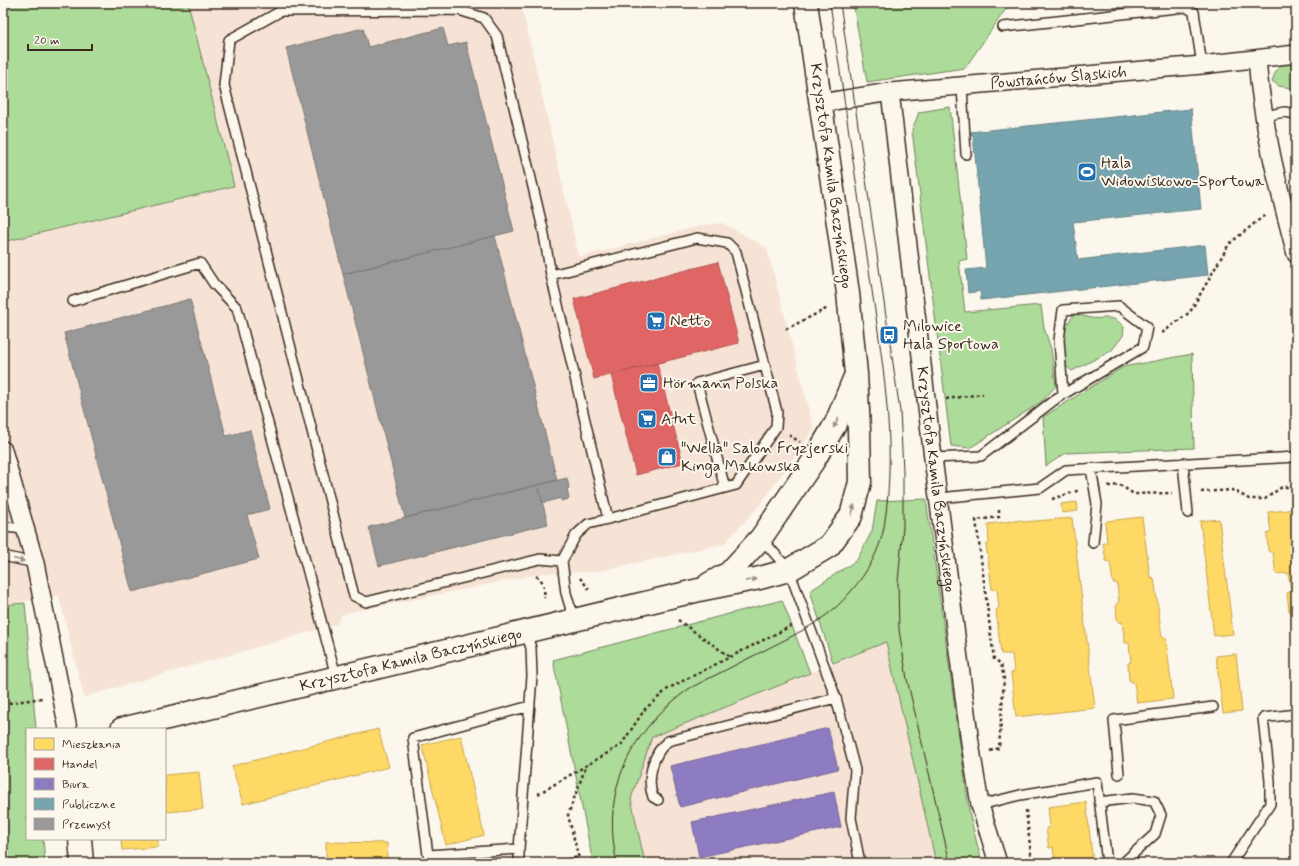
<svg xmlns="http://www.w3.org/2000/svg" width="1299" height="866" viewBox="0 0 1299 866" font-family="Mynerve,sans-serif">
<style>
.built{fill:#f6e3d6}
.green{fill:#acdb9a;stroke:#74825c}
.homes{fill:#ffd966;stroke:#c4a450}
.shops{fill:#e06666;stroke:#ae5450}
.offices{fill:#8e7cc3;stroke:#756392}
.public{fill:#76a5af;stroke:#648084}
.industry{fill:#999;stroke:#7d7874}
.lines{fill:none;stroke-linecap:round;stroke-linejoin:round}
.lane-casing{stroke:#3b2a1e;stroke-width:12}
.street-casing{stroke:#3b2a1e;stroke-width:20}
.secondary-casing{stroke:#3b2a1e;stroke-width:25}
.path{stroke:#3b2a1e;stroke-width:2.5;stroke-dasharray:3 3;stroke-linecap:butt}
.lane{stroke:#fbf7ec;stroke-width:9}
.street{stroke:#fbf7ec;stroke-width:17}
.secondary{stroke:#fbf7ec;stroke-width:22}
.tram{stroke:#3b2a1e;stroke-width:1}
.oneway{fill:#9b9085}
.labels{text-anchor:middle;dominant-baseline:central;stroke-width:4;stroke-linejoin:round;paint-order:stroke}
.street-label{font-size:16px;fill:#3b2a1e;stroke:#fbf7ec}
.poi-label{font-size:16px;fill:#3b2a1e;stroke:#fbf7ec;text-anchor:start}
</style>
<rect width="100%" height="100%" fill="#fbf7ec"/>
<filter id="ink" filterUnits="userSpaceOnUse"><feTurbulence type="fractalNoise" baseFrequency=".025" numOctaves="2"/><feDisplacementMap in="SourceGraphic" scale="8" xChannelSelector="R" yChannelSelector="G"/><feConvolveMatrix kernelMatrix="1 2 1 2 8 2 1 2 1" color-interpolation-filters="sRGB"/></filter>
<g filter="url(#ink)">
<path class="built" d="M188,3H521L579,257L704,225L723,223L767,248L814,429L759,506L724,544L594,572L544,573L342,614L337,624L84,697L59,596L3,605V242L234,186Z
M886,642L936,863H645L631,799L652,737Z"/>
<path class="green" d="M3,3H188L234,186L3,242Z
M853,3H1010L965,68L867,82Z
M1296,60V89L1279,86L1272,81L1276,71L1282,62Z
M950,107L967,259L959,261L965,312L1041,305L1044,328L1051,349L1056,386L1041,402L970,448L951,446L912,130L919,112Z
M1075,314C1080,315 1086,317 1091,318C1107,320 1111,313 1124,327L1123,336L1111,351L1072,371L1066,366C1062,342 1057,334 1075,314Z
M1192,354L1194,448L1066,453L1046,466L1043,417L1123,367Z
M926,499L970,816L982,863H936L886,642L833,663L810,591L857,560L872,531L877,501Z
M782,600L810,673L652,737L631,799L645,863H593L553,660Z
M25,603L36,729H27V839H43L45,863H3V605Z"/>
<path class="homes" d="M1077,502L1078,511L1062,513L1061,504Z
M1296,509V633L1293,612L1289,611L1287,593L1291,591L1288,573L1276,574L1273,553L1268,551L1267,534L1271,532L1268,512Z
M1142,517L1150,577L1154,578L1162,637L1166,638L1173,699L1137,703L1134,683L1129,680L1128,663L1131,662L1129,643H1125L1122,622H1118L1117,619L1116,604L1119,602L1117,583H1113L1110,562L1106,561L1103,543L1107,542L1105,523L1107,521Z
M1072,518L1095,708L1016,717L1011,673L1014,672L1012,654H1001L996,610L999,608L997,590L992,589L986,545L989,544L988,524L1022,520L1023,522Z
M1219,519L1233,634L1214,636L1200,521Z
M1236,654L1242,711L1223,713L1216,656Z
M378,729L389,767L243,804L232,766Z
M461,736L484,835L446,845L422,745Z
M199,772L203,809L165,812V775Z
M1086,802L1093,863H1055L1053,847L1049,848L1046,828L1050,827L1048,807Z
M121,839H158V847L122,850Z
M326,842L387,843V863L326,862Z"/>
<path class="shops" d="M718,262L739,343L594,379L574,299Z
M657,363L683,463L636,475L611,375Z"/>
<path class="offices" d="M828,728L838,769L680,807L670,766Z
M834,792L841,827L699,857L692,822Z"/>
<path class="public" d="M1191,109L1201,209L1073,222L1078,260L1205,245L1208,275L981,300L980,291L968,293L966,270L986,268L973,135L970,134V132Z"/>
<path class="industry" d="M363,28L368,47L443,28L448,46L466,42L514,231L343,274L286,48Z
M495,236L557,480L405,518L343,274Z
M190,299L226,436L250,430L270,509L247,515L259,559L132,592L64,333Z
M567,478L569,488L567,489L569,499L561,501V498L543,503L538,485Z
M538,485L548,524L379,566L369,527Z"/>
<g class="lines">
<g class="lane-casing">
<path id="lane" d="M1003,27L1186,7L1194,12L1202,65
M962,87L966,154
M1265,116L1284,112L1296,114
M551,275L543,229L497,36L484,18L459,10L281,11L229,40L224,85L354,596L366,602L540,559L562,561
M73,301L200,263L214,284L237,308L336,676
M933,458L981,456L1057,398L1143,347L1147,327L1119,306L1063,310L1059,340L1063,394
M1183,463L1188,513
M1091,468L1097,504L1093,543
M725,488L697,383L765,365
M939,498L1040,488L1066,470L1296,457
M3,527L26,529
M761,538L789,570L836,698L855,770L851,818L860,863
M3,556L35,563
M574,620L566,593L562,561L576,535L588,524L608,519L736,485L776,427L777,412L736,252L727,243L697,238L551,275L608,519
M1119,774L1114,720L1213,707
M658,800L653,797C646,779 653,753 668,741L836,698
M1099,802L1133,798L1154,801L1161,815L1155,834L1123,863
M980,805L1020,795L1097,782L1107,863
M519,849L428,855L413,738L530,706
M519,863V849L532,676L531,648L526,632
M1231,863L1270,804V781L1263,718L1296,714
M1296,863V862"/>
</g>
<g class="street-casing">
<g id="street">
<path d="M1257,59C1262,125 1279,190 1296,254"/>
<path id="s1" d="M890,92L933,458L970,743L980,805L998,863"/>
<path id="s2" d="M821,103L890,92L1202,65L1296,54"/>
<path d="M3,450L35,563L68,729"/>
</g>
</g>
<g class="secondary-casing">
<g id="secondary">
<path d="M709,584L729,573L761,538L814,460L836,423L854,379"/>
<path id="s3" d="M122,729L699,590L760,578L789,570L829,546L851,516L860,482L859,429L856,374L848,293L806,3"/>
<path d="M80,839L82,863"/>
</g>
</g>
<path class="path" d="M786,329L828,308
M1162,333L1190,312L1229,244L1266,214
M946,399L983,394
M789,435L800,442
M1108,486L1120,485L1134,494L1172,493
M1201,492L1233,490L1249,499H1265L1282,487H1296
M1052,499L1080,490
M536,576C544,580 545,589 544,598
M580,578L589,589
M678,620L730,657
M3,704L42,698
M990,751L999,748L1004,679L1001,664L994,659L976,520L999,517V508
M538,794L621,745L645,709L669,688L793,625
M1026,810L1032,863
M550,863L579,857
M580,863L568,815L586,766"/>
<use href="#lane" class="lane"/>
<use href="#street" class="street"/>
<use href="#secondary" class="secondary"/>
<path class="tram" d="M840,3L900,411L903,470V527L898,582L899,630L907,679L950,863
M617,863C600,790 631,730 690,688C714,676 737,664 761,652C794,635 829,620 852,590C867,573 880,550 884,527C898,442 881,354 869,270C856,181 843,92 830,3"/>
</g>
<defs><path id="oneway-solid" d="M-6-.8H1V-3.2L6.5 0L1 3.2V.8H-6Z"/></defs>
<g class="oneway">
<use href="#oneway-solid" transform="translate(836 423) rotate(117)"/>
<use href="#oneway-solid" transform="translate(853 510) rotate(-76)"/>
<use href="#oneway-solid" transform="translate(19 560) rotate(13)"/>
<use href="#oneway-solid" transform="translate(751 580) rotate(-11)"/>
</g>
</g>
<defs>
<g id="stadium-square" transform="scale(1)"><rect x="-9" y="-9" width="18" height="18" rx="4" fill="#1f6fb2" stroke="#fbf7ec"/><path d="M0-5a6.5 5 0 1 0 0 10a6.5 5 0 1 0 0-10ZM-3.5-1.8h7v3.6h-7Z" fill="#fff"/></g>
<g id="supermarket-square" transform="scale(1)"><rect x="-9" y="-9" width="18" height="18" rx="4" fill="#1f6fb2" stroke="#fbf7ec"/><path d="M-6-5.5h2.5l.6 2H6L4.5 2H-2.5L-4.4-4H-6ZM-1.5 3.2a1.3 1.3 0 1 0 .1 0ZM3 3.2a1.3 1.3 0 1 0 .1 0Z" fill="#fff"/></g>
<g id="bus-square" transform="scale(1)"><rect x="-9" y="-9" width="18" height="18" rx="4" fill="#1f6fb2" stroke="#fbf7ec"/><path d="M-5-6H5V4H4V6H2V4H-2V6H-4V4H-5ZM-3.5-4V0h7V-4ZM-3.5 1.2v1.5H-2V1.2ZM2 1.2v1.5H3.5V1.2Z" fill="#fff"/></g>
<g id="office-square" transform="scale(1)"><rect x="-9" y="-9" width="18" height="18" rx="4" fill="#1f6fb2" stroke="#fbf7ec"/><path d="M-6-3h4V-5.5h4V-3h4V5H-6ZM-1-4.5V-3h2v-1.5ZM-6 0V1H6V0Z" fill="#fff"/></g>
<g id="shop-square" transform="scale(1)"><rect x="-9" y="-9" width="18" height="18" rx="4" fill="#1f6fb2" stroke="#fbf7ec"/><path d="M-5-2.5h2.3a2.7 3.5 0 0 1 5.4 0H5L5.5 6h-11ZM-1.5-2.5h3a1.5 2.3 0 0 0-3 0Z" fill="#fff"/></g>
</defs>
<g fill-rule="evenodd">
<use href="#stadium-square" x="1087" y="172"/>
<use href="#supermarket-square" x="656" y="321"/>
<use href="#bus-square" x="889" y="335"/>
<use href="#office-square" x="649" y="383"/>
<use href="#supermarket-square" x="647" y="419"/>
<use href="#shop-square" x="667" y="457"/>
</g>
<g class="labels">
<g class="street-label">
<text stroke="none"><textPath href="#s2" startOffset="239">Powstańców Śląskich</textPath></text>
<text transform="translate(831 176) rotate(82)">Krzysztofa Kamila Baczyńskiego</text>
<text stroke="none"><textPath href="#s1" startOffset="390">Krzysztofa Kamila Baczyńskiego</textPath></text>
<text stroke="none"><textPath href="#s3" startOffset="297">Krzysztofa Kamila Baczyńskiego</textPath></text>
</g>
<g class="poi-label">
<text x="1101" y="163">Hala<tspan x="1101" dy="18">Widowiskowo-Sportowa</tspan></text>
<text x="670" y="321">Netto</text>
<text x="903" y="326">Milowice<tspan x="903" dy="18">Hala Sportowa</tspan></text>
<text x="663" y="383">Hörmann Polska</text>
<text x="661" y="419">Atut</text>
<text x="681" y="448">"Wella" Salon Fryzjerski<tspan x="681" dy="18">Kinga Makowska</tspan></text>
</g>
</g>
<rect width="1299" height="866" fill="none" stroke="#fbf7ec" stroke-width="16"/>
<rect x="8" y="8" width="1283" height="850" fill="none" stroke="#3b2a1e" stroke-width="1.5" filter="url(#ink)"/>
<rect x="26" y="728" width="140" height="112" fill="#fbf7ec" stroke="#aea59a"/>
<rect x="34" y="738" width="20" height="12" fill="#ffd966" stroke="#aea59a"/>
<text x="62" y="748" font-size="12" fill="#3b2a1e">Mieszkania</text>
<rect x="34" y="758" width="20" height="12" fill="#e06666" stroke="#aea59a"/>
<text x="62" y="768" font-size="12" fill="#3b2a1e">Handel</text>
<rect x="34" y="778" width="20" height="12" fill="#8e7cc3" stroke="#aea59a"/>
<text x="62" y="788" font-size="12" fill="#3b2a1e">Biura</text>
<rect x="34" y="798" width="20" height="12" fill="#76a5af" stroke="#aea59a"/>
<text x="62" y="808" font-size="12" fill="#3b2a1e">Publiczne</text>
<rect x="34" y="818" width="20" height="12" fill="#999999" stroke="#aea59a"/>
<text x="62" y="828" font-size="12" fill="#3b2a1e">Przemysł</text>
<path d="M28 44v6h64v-6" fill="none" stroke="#3b2a1e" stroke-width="2"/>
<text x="34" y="44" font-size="12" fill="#3b2a1e" stroke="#fbf7ec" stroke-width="3" paint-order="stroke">20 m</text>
</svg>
